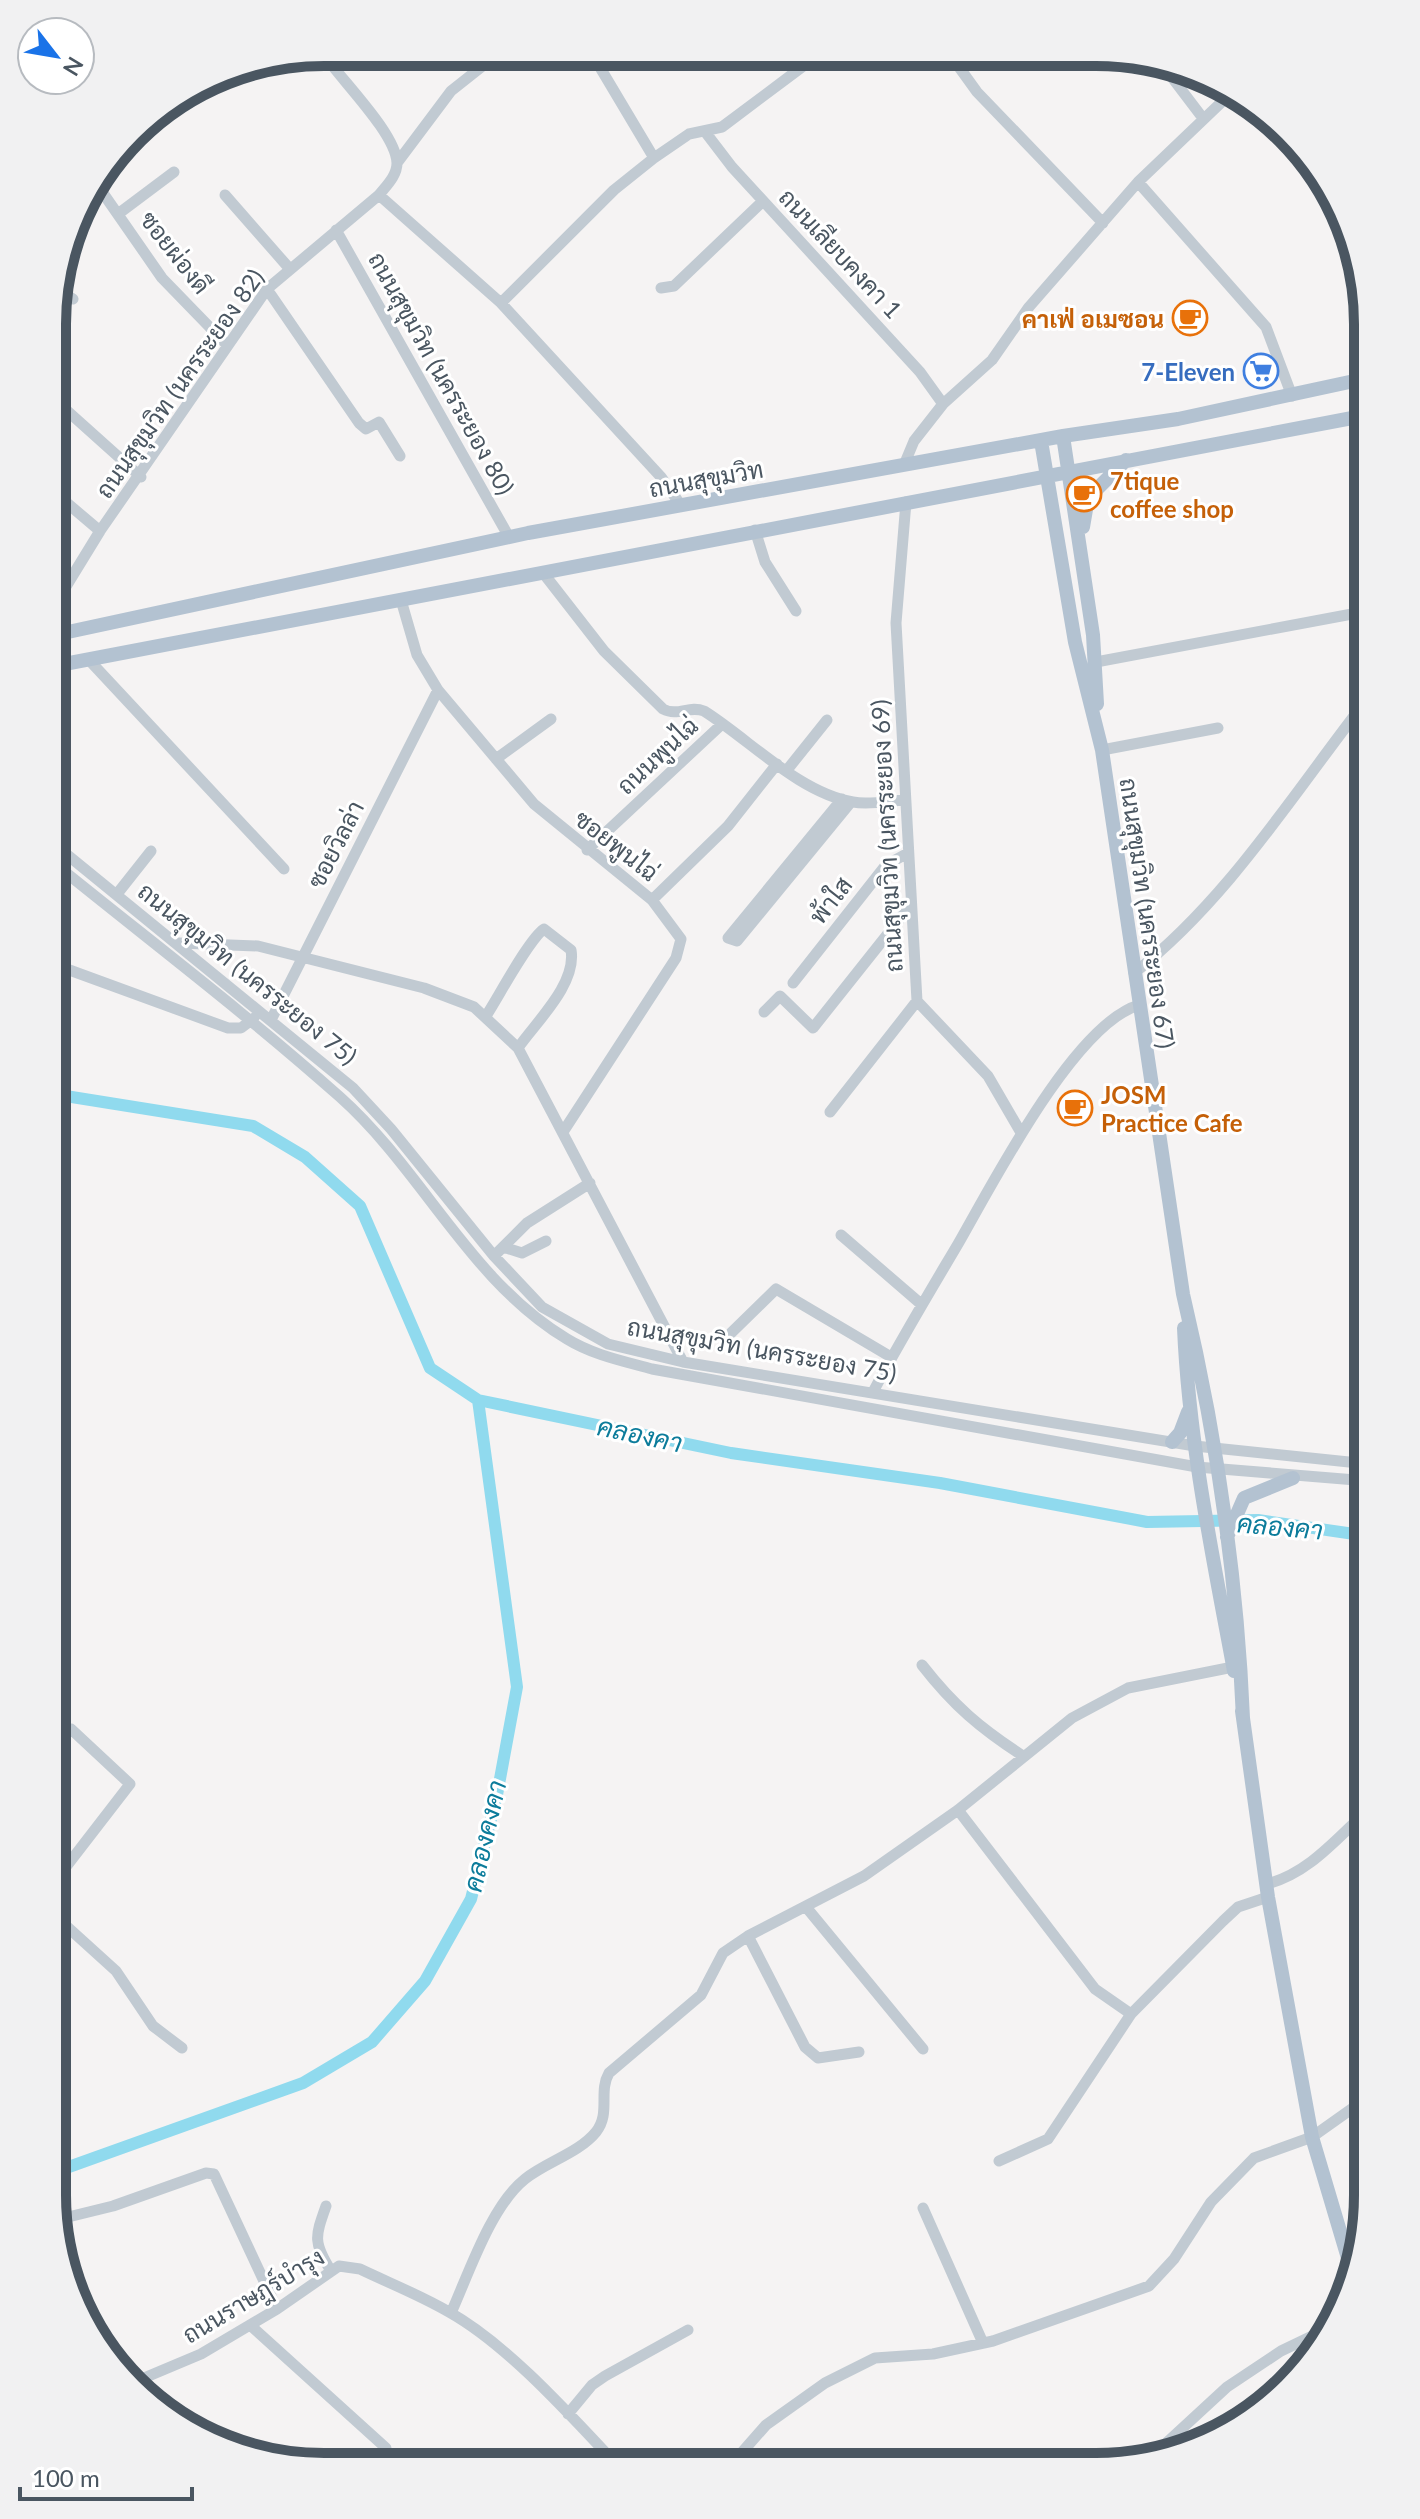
<svg xmlns="http://www.w3.org/2000/svg" width="1420" height="2519" viewBox="0 0 1420 2519" font-family="Lato,Sarabun,sans-serif">
<style>
.lines{fill:none;stroke-linecap:round;stroke-linejoin:round}
.canal{stroke:#90daee;stroke-width:12}
.minor{stroke:#c1cad2;stroke-width:11}
.major{stroke:#b3c2d1;stroke-width:14}
.labels{text-anchor:middle;dominant-baseline:central;stroke-width:6;stroke-linejoin:round;paint-order:stroke}
.street-label{font-size:24px;fill:#4a5661;stroke:#fff}
.food-label{font-size:24px;font-weight:bold;fill:#c56008;stroke:#fff;text-anchor:start}
.shop-label{font-size:24px;font-weight:bold;fill:#366cbe;stroke:#fff;text-anchor:end}
.water-label{font-size:26px;font-style:italic;fill:#0c7c9b;stroke:#fff}
.rim{fill:none;stroke:#4a5661;stroke-width:10}
</style>
<rect width="100%" height="100%" fill="#f5f3f3"/>
<g class="lines">
<path class="canal" d="M53,1094L253,1126L305,1157L360,1206L430,1368L478,1400L731,1453L940,1483L1147,1522L1258,1520L1368,1536
M52,2173L303,2083L372,2042L425,1981L471,1899L497,1795L517,1687L478,1400"/>
<path class="minor" d="M592,54L654,158
M951,56L977,92L1103,223
M1161,63L1202,117
M1239,101L1299,154
M706,133L732,167L920,372L943,404
M397,163L451,91L499,53
M1138,182L1266,327L1292,396
M96,183L162,278L227,345
M225,195L289,268
M379,195L501,303L661,477L680,504
M118,214L174,172
M336,230L509,537
M55,287L73,299
M661,288L674,286L763,201
M267,289L359,423L366,429L379,422L400,456
M501,303L614,190L654,158L689,134L722,127L818,55
M54,399L141,477
M904,465L914,441L943,404L992,360L1029,307L1138,182L1228,96
M54,492L100,531
M906,502L896,623L917,1001L988,1076L1020,1131
M755,530L765,562L796,611
M544,574L604,651L663,709C678,717 689,705 704,711C749,739 799,793 853,802C869,805 888,801 904,800
M401,600L417,655L438,690L534,804L652,900L681,939L676,958L563,1132
M54,606L100,531L267,289L379,195C386,186 397,176 397,163C396,133 340,79 322,52
M89,660L284,869
M1096,662L1368,611
M1102,750L1218,728
M496,759L551,719
M787,770L827,720
M842,799L728,938L737,941L851,802
M54,844L353,1088L391,1129L494,1256L542,1307L608,1344L683,1362L1195,1446L1368,1464
M587,850L721,725
M54,863C149,940 248,1015 340,1097C423,1171 470,1281 567,1339C593,1355 623,1361 652,1369L1197,1467L1368,1481
M117,894L151,851
M652,900L728,826L777,764
M179,943L258,946L424,988L474,1007L518,1048L683,1362
M53,964L228,1028H241L254,1018
M1134,973C1228,900 1295,791 1368,698
M793,983L886,865L908,853
M764,1012L780,996L813,1028L910,906
M486,1016C499,996 529,939 544,929L571,950C577,984 536,1022 518,1048
M272,1018L438,690
M830,1112L917,1001
M841,1235L921,1304
M503,1247L522,1253L546,1241
M494,1256L527,1223L590,1183
M731,1333L776,1289L891,1357
M873,1392C900,1341 929,1293 958,1244C992,1185 1074,1024 1139,1005
M922,1665C954,1706 980,1728 1023,1756
M958,1810L1095,1989L1131,2014
M1267,1884C1309,1873 1336,1839 1368,1810
M52,1885L130,1784L71,1729L53,1749
M806,1907L923,2049
M52,1913L116,1971L153,2026L182,2048
M748,1936L805,2047L818,2058L859,2052
M999,2161L1048,2139L1131,2014L1223,1921L1238,1907L1268,1897
M326,2206C315,2237 313,2242 331,2271
M923,2208L983,2343
M56,2220L113,2206L206,2173L214,2174L277,2309
M451,2313C469,2273 491,2206 525,2179C546,2162 579,2153 596,2132C611,2113 598,2092 609,2073L701,1995L723,1953L748,1936L864,1876L958,1810L1072,1718L1128,1688L1233,1667
M250,2325L386,2448
M132,2383L201,2354L277,2309L339,2266L360,2269C389,2283 420,2295 449,2312C508,2345 571,2416 618,2466
M568,2414L592,2385L605,2376L688,2330
M1150,2458L1227,2387L1281,2351L1331,2327
M730,2466L766,2425L825,2383L875,2358L933,2354L993,2341L1149,2286L1174,2259L1211,2202L1254,2158L1312,2137L1367,2098"/>
<path class="major" d="M1063,436L1093,635L1097,704
M1041,441L1075,642L1102,750L1183,1294C1216,1433 1237,1575 1243,1718
M1083,527L1088,498L1126,460
M54,635L528,533L1063,436L1178,419L1368,378
M54,666L1368,415
M1184,1328C1189,1444 1213,1558 1234,1671
M1172,1442L1180,1433L1188,1412
M1227,1537L1244,1498L1293,1478
M1242,1711L1268,1897L1312,2137L1353,2275"/>
</g>
<defs>
<g id="cafe-ring" transform="scale(1.8)"><circle r="9.5" fill="#fff" stroke="#e8710a" stroke-width="1.5"/><path d="M-5.5-4.5H6V0H3Q3 3.5 0 3.5H-2.5Q-5.5 3.5-5.5 0ZM3-3.2v2h1.7v-2ZM-6 4.5H4V6H-6Z" fill="#e8710a"/></g>
<g id="supermarket-ring" transform="scale(1.8)"><circle r="9.5" fill="#fff" stroke="#3f7fe0" stroke-width="1.5"/><path d="M-6-5.5h2.5l.6 2H6L4.5 2H-2.5L-4.4-4H-6ZM-1.5 3.2a1.3 1.3 0 1 0 .1 0ZM3 3.2a1.3 1.3 0 1 0 .1 0Z" fill="#3f7fe0"/></g>
</defs>
<g fill-rule="evenodd">
<use href="#cafe-ring" x="1190" y="318"/>
<use href="#supermarket-ring" x="1261" y="371"/>
<use href="#cafe-ring" x="1084" y="494"/>
<use href="#cafe-ring" x="1075" y="1108"/>
</g>
<g class="labels">
<g class="street-label">
<text transform="translate(176 252) rotate(52)">ซอยผ่องดี</text>
<text transform="translate(841 253) rotate(47)">ถนนเลียบคงคา 1</text>
<text transform="translate(442 373) rotate(61)">ถนนสุขุมวิท (นครระยอง 80)</text>
<text transform="translate(179 383) rotate(-55)">ถนนสุขุมวิท (นครระยอง 82)</text>
<text transform="translate(706 478) rotate(-10)">ถนนสุขุมวิท</text>
<text transform="translate(657 755) rotate(-43)">ถนนพูนไฉ่</text>
<text transform="translate(886 836) rotate(-93)">ถนนสุขุมวิท (นครระยอง 69)</text>
<text transform="translate(335 844) rotate(-63)">ซอยวิลล่า</text>
<text transform="translate(617 845) rotate(38)">ซอยพูนไฉ่</text>
<text transform="translate(830 900) rotate(-52)">พ้าใส</text>
<text transform="translate(1148 913) rotate(82)">ถนนสุขุมวิท (นครระยอง 67)</text>
<text transform="translate(248 973) rotate(39)">ถนนสุขุมวิท (นครระยอง 75)</text>
<text transform="translate(762 1349) rotate(10)">ถนนสุขุมวิท (นครระยอง 75)</text>
<text transform="translate(253 2295) rotate(-31)">ถนนราษฎร์บำรุง</text>
</g>
<g class="food-label">
<text x="1164" y="318" text-anchor="end">คาเฟ่ อเมซอน</text>
<text x="1110" y="480">7tique<tspan x="1110" dy="28">coffee shop</tspan></text>
<text x="1101" y="1094">JOSM<tspan x="1101" dy="28">Practice Cafe</tspan></text>
</g>
<g class="shop-label">
<text x="1235" y="371">7-Eleven</text>
</g>
<g class="water-label">
<text transform="translate(640 1434) rotate(12)">คลองคา</text>
<text transform="translate(1280 1526) rotate(5)">คลองคา</text>
<text transform="translate(484 1836) rotate(-77)">คลองคงคา</text>
</g>
</g>
<path d="M0 0H1420V2519H0ZM324 66H1096A258 258 0 0 1 1354 324V2195A258 258 0 0 1 1096 2453H324A258 258 0 0 1 66 2195V324A258 258 0 0 1 324 66Z" fill="#f1f1f2" fill-rule="evenodd"/>
<path class="rim" d="M324 66H1096A258 258 0 0 1 1354 324V2195A258 258 0 0 1 1096 2453H324A258 258 0 0 1 66 2195V324A258 258 0 0 1 324 66Z"/>
<g transform="translate(56 56) rotate(121)"><circle r="38" fill="#ffffff" stroke="#b7bbc0" stroke-width="2"/>
<path d="M0-6L14 30L0 20L-14 30Z" fill="#1a73e8"/>
<text y="-12" font-size="22" font-weight="bold" text-anchor="middle" fill="#4a5661">N</text>
</g>
<path d="M20 2487v12h172v-12" fill="none" stroke="#4a5661" stroke-width="4"/>
<text x="32" y="2487" font-size="24" fill="#4a5661" stroke="#ffffff" stroke-width="6" paint-order="stroke">100 m</text>
</svg>
